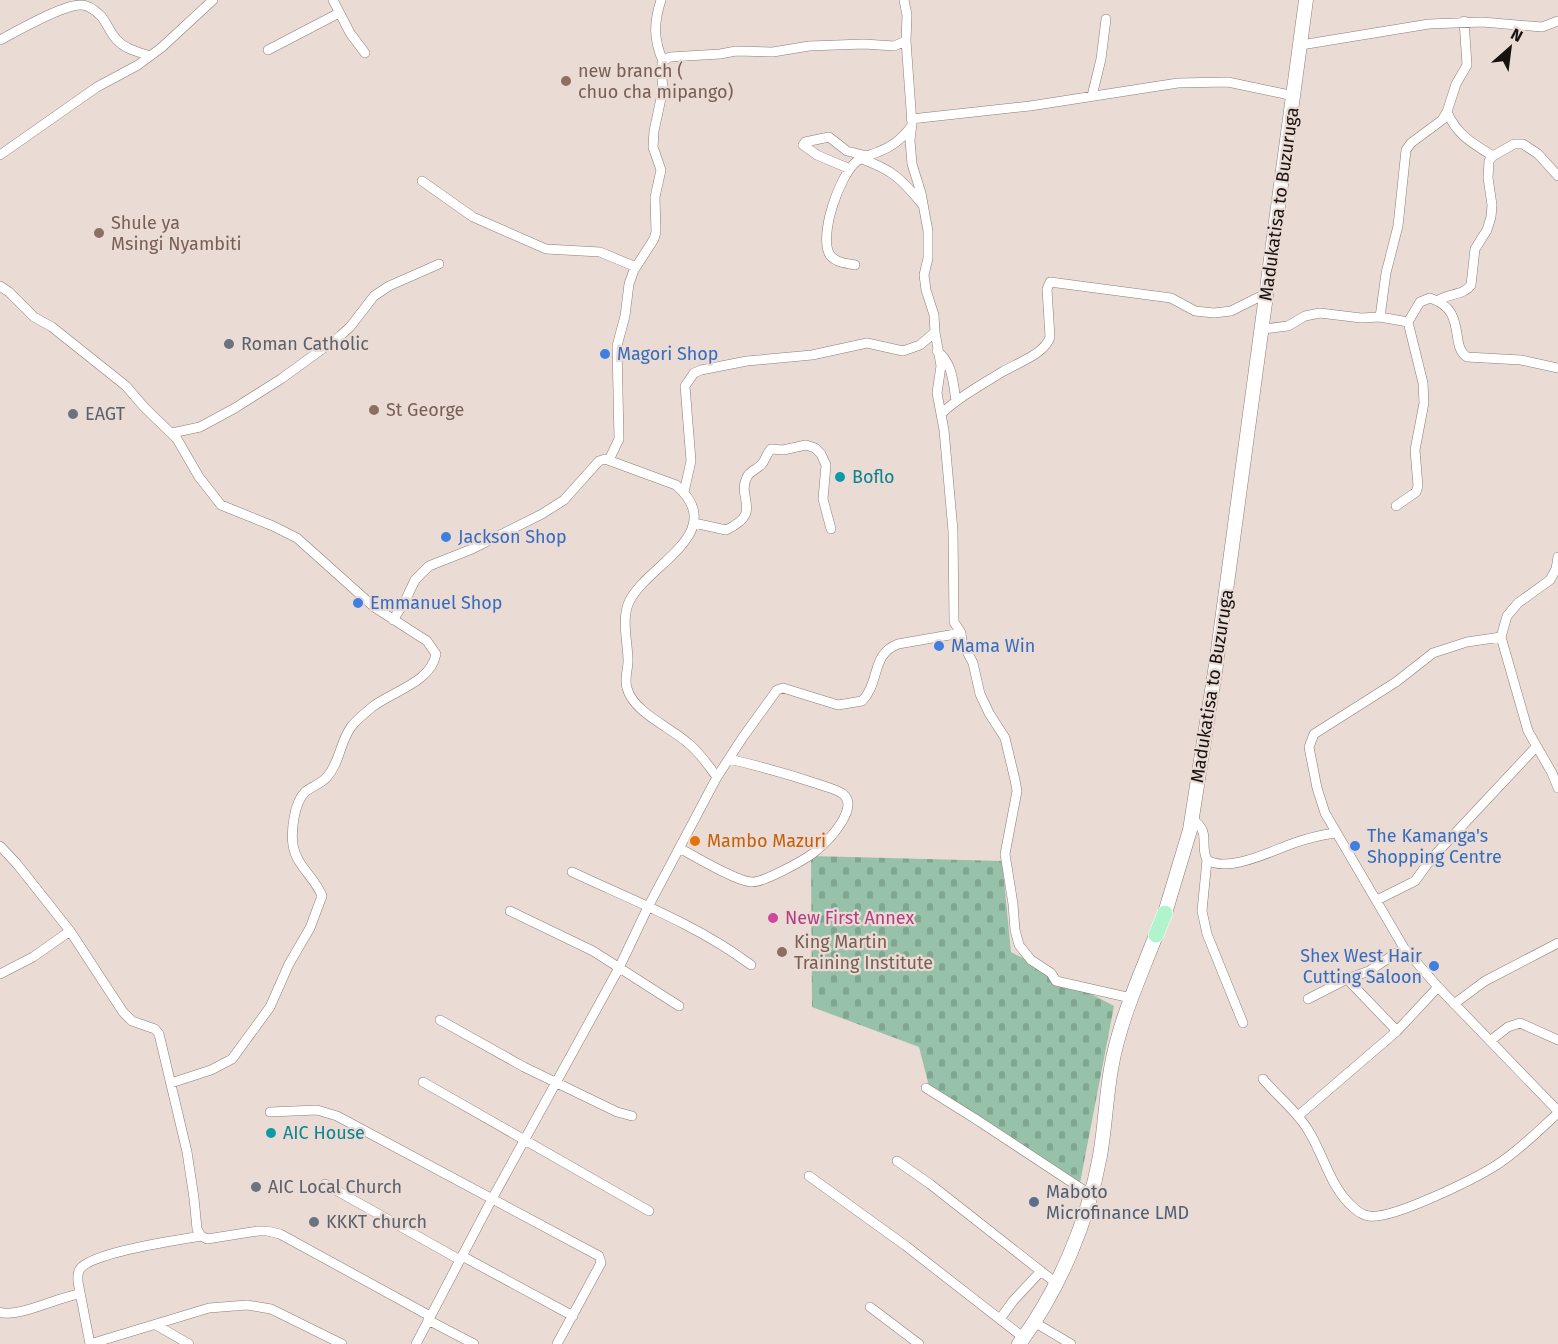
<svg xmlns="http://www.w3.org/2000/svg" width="1558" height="1344" viewBox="0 0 1558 1344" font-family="'Fira Sans',sans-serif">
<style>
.cemetery{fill:url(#cemetery-stones)}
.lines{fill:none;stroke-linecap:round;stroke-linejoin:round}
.minor-casing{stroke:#8b7d76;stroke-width:10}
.secondary-casing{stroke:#8b7d76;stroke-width:15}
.primary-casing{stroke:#fff;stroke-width:16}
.minor{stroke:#fff;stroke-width:9}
.secondary{stroke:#fff;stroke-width:14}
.primary{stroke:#b0f4ce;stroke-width:15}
.education-dot{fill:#8d6e63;stroke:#eadbd4;stroke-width:2}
.worship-dot{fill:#6b7280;stroke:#eadbd4;stroke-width:2}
.shop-dot{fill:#3f7fe0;stroke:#eadbd4;stroke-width:2}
.culture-dot{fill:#0f9aa8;stroke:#eadbd4;stroke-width:2}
.food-dot{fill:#e8710a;stroke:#eadbd4;stroke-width:2}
.hotel-dot{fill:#d1479c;stroke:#eadbd4;stroke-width:2}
.service-dot{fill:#5c6f8a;stroke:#eadbd4;stroke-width:2}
.labels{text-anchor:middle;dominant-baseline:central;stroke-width:4.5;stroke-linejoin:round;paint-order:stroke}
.education-label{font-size:18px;fill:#785e54;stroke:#eadbd4;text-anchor:start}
.street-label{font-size:18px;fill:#17120f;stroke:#eadbd4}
.worship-label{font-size:18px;fill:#5b616d;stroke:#eadbd4;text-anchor:start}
.shop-label{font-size:18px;fill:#366cbe;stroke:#eadbd4;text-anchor:start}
.culture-label{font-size:18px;fill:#0d838f;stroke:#eadbd4;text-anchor:start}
.food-label{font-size:18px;fill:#c56008;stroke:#eadbd4;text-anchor:start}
.hotel-label{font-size:18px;fill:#b23c85;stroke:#eadbd4;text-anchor:start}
.service-label{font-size:18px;fill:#4e5e75;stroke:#eadbd4;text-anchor:start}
</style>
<defs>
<pattern id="cemetery-stones" width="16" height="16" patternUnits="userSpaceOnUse" patternTransform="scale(1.5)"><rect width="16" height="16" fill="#97c2a9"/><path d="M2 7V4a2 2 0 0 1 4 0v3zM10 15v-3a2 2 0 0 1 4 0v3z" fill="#81a690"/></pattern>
</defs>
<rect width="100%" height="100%" fill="#eadbd4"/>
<path class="cemetery" d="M811,856L1002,861L1011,952L1114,1006L1080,1183L931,1094L919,1047L812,1007Z"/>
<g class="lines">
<g class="minor-casing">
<path id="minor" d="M333,0L350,33L365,53
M661,0C654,22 653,39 663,61
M904,0L907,15L906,41L912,124L910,140L912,164L921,193L928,231V258L924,275L926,290L934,315L935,332L941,366L937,393L944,430L953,531L954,622L961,633L962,642L973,663L980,694L989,713L1005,738L1015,780L1017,791L1005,854L1013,904L1015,930L1019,945L1031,960L1051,973L1056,981L1131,998
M0,40C17,31 64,4 81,5C89,5 96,11 101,16C107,23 110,33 117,40C125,49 138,52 150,56
M1301,45L1429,24L1482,22L1542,27L1558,21
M268,50L339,13
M1092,96L1101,59L1106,19
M1447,112C1457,135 1472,143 1493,156
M911,119L1030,106L1178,83L1228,82L1294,96
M0,155L97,87L138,65L161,48L213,0
M862,159C892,170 901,178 922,204
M850,169L817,155L803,145L805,142L829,137L847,151L867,156
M422,181L473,217L546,249L600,252L636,267
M855,265C846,263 836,263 830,255C818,236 840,174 857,161C863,156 871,155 878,152C892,147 902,139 911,127
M0,286L9,292L34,317L52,327L126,386L144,407L177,439L199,477L221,505L273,526L297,538L374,607L427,641L436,654C431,683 390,692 371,708C364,714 356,720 351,727C340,742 340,762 327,777C321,784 312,786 305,792C294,803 291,831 293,845C296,866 315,877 322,896L310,928L289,964L270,1007L232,1059L211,1070L171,1083
M1437,301C1448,293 1463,296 1471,285L1475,249L1487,230L1491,217L1492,205L1488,178L1489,161L1493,156L1514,144H1523L1538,154L1558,176
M1380,317L1386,273L1398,226L1406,150L1411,143L1442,120L1447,112L1456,84L1467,65L1464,21
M1263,329L1288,326L1305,316L1320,313L1361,318L1380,317L1408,322L1420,302L1430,298C1468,310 1449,346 1467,357L1521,360L1558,368
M937,351C953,363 953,383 956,401
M941,414C959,397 981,385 1002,372C1017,363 1045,354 1050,337L1047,289L1050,282L1171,298L1195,311L1214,313L1231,311L1267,293
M172,433L200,427L235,408L281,379L340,336L350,327L374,296L389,286L439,264
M609,460L619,439L617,346L625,316L629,284L634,270L654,239L656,232L655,197L661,170L653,147L654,131L663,89L661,68L663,61L670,57L720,54L736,51L773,52L809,46L864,44L894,46L906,41
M684,492L691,461L685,386L694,373L701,370L747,361L812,355L867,343L903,351L920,345L935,332
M1396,506L1416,492L1418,486L1415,450L1424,403L1423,383L1408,322
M694,523L726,530C764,512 736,499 747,477C749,472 757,469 761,465C766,460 766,454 771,449L783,450L806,445L815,448L821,454L826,465L823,499L831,529
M1558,557L1556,569L1550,580L1518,603L1507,616L1501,637L1528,731L1552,773L1558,788
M393,620L405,601L415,580L429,566L472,549L542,514L564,500L599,461L605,459L676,485C731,533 646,565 629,602C621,620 628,642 628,661C628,670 624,679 627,688C633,712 670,727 688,743C700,753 708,765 717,777
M1501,637L1467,642L1433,653L1396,682L1314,734L1309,747L1317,788L1325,813L1404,948L1438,987L1558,1111
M1192,819C1212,833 1199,843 1207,860C1229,873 1271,851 1294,843C1308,838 1321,835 1335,833
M0,846L17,864L70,931L123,1012L132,1021L155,1029L159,1034L187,1152L194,1198L197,1229L201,1236L207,1239L258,1231H267L280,1234L430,1316
M681,849C698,858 734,880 751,882C763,883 807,859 817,850C828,841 860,808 843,794C836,789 826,787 818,784C788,774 759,766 729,759
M1207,860L1202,911L1207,934L1243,1023
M572,872C632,900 698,925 751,965
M1377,900L1415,881L1431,859L1536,747
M510,911L593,951L679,1006
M0,974L33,957L70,931
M1347,979L1397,1031
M1308,999L1347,979L1369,971L1404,948
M1454,1004L1485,981L1558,943
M440,1020L524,1067L617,1112L632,1116
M1490,1041L1508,1027L1520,1023L1558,1040
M1263,1079C1277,1096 1296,1110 1308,1130C1324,1155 1330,1188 1354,1208C1358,1212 1363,1215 1369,1216C1392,1220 1474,1179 1495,1166C1519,1151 1538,1131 1558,1113
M423,1082L649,1211
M926,1088L974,1118L1091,1195
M270,1112L317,1110L337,1116L599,1256L601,1263L557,1344
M1298,1116L1397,1031L1438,987
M897,1161L930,1184L1056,1283
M809,1176L906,1246L1024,1338
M325,1184L460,1260
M201,1236C178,1240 92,1252 80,1269C77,1273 78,1278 78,1282L90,1344L209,1308L247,1305L271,1309L342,1344
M462,1256L573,1316
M870,1307L919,1344
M0,1312C16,1319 60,1296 80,1294
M1000,1319L1013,1301L1041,1271
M428,1320L474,1344
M1034,1322L1071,1344
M156,1325L189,1344
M416,1344L492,1199L619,968L648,907L717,777L743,737L777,690L783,688L838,705L862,701C880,683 871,654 898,644L961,633"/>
</g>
<g class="secondary-casing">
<path id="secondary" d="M1165,913L1190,830L1216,665L1306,0
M1019,1344C1059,1290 1088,1221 1100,1156C1105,1127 1106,1098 1111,1069C1119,1022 1139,979 1156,935"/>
</g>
<g class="primary-casing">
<path id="primary" d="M1156,935L1165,913"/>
</g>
<use href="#minor" class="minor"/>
<use href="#secondary" class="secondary"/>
<use href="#primary" class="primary"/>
</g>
<g class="education-dot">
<circle cx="566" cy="81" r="6"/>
<circle cx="99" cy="233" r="6"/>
<circle cx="374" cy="410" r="6"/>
<circle cx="782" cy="952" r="6"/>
</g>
<g class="worship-dot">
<circle cx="229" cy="344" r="6"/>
<circle cx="73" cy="414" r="6"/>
<circle cx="256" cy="1187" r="6"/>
<circle cx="314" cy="1222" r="6"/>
</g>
<g class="shop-dot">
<circle cx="605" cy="354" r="6"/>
<circle cx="446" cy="537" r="6"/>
<circle cx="358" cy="603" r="6"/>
<circle cx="939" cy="646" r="6"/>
<circle cx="1355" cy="846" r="6"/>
<circle cx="1434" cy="966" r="6"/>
</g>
<g class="culture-dot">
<circle cx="840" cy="477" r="6"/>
<circle cx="271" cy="1133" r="6"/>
</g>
<circle class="food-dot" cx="695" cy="841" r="6"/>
<circle class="hotel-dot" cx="773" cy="918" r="6"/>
<circle class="service-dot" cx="1034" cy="1202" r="6"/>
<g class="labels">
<g class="education-label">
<text x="578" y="71">new branch (<tspan x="578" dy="21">chuo cha mipango)</tspan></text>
<text x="111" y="223">Shule ya<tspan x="111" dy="21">Msingi Nyambiti</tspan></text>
<text x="386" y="410">St George</text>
<text x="794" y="942">King Martin<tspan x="794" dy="21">Training Institute</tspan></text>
</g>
<g class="street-label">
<text transform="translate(1279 204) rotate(-82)">Madukatisa to Buzuruga</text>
<text transform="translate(1212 686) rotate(-81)">Madukatisa to Buzuruga</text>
</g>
<g class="worship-label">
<text x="241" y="344">Roman Catholic</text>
<text x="85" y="414">EAGT</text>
<text x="268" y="1187">AIC Local Church</text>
<text x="326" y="1222">KKKT church</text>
</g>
<g class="shop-label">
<text x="617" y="354">Magori Shop</text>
<text x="458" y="537">Jackson Shop</text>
<text x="370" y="603">Emmanuel Shop</text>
<text x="951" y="646">Mama Win</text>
<text x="1367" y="836">The Kamanga's<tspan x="1367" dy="21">Shopping Centre</tspan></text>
<text x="1422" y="956" text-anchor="end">Shex West Hair<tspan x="1422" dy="21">Cutting Saloon</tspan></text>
</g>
<g class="culture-label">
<text x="852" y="477">Boflo</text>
<text x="283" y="1133">AIC House</text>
</g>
<g class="food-label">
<text x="707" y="841">Mambo Mazuri</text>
</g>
<g class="hotel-label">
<text x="785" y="918">New First Annex</text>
</g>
<g class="service-label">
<text x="1046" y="1192">Maboto<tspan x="1046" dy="21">Microfinance LMD</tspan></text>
</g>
</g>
<g transform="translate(1510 48) rotate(28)" stroke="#eadbd4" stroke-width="4.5" paint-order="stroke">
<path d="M0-4.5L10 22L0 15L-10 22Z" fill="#17120f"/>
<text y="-9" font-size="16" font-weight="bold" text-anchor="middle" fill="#17120f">N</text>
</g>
</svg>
